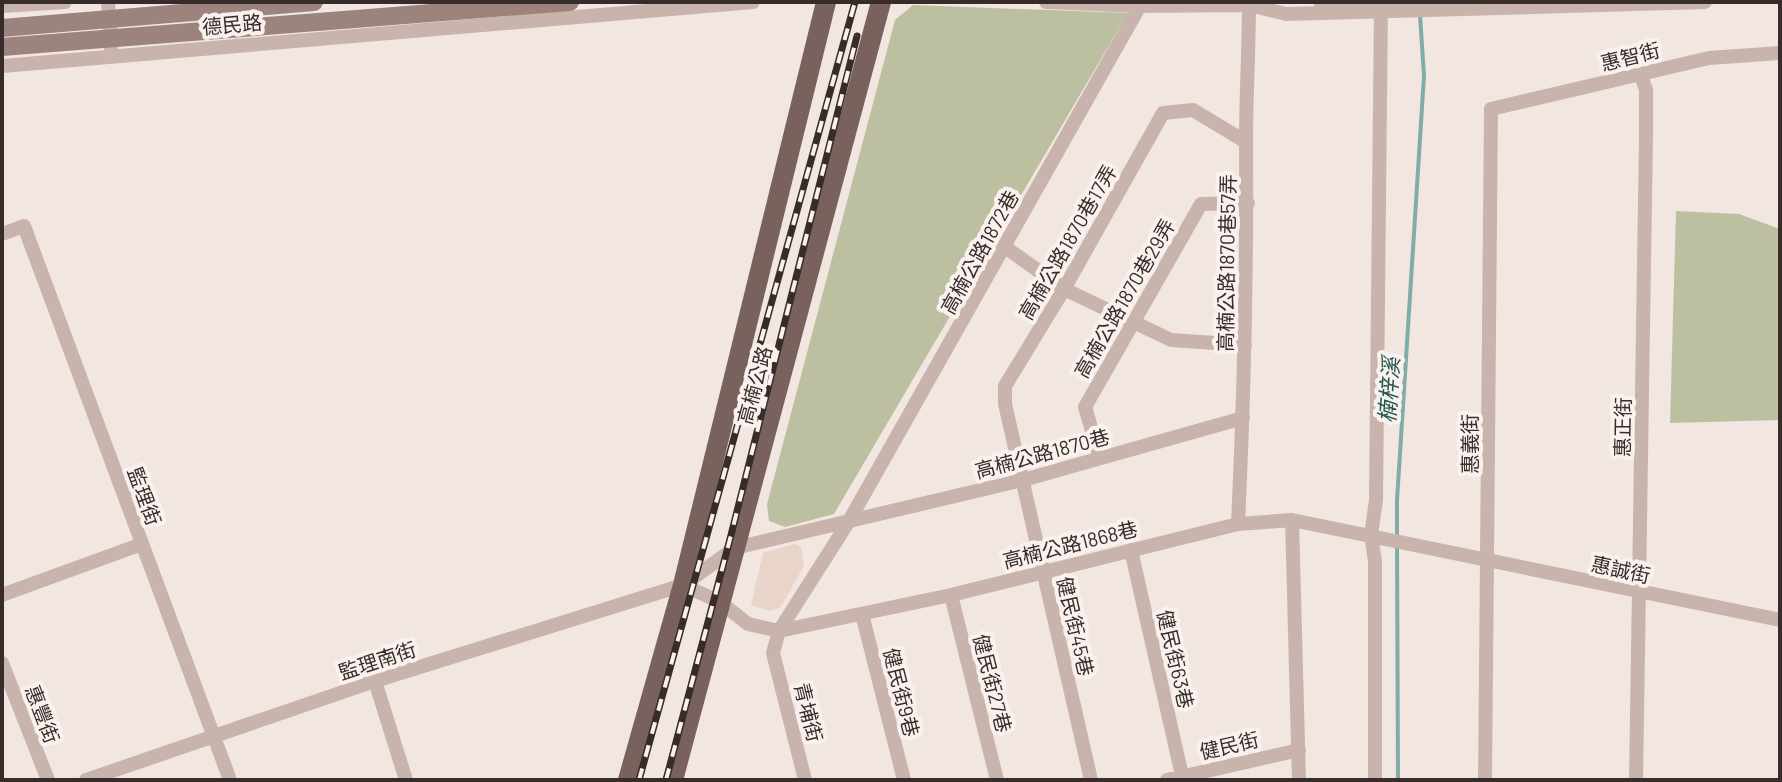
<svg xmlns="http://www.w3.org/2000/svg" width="1782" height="782" viewBox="0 0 1782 782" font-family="Barlow,'Noto Sans TC',sans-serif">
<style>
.green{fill:#bcc0a1}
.plaza{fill:#e8d4c9}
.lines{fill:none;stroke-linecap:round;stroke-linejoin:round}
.stream{stroke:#81ada6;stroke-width:4}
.street{stroke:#c9b4ad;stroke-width:14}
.secondary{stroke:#9d837e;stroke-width:18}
.primary{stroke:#79615d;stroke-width:20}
.rail-casing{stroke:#382c2b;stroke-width:7}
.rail{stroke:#f9f1ed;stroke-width:4;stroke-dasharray:12;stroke-linecap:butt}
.labels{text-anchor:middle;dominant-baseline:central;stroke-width:8;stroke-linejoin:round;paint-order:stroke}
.street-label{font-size:20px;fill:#382c2b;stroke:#f9f1ed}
.water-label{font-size:22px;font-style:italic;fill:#235750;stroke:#f9f1ed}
</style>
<rect width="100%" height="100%" fill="#f2e6e1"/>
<path class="green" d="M913,5L1128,13L834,514L785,527L769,521L767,504L895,20Z
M1676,211L1739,214L1780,229V420L1670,423Z"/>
<path class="plaza" d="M795,544L801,547L804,566L780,608L769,611L751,605L763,553Z"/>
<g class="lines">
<path class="stream" d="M1397,538V500L1424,76L1420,15
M1397,546L1398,780"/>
<path class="street" d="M108,2L111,48
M1046,2L1140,6L1249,5L1286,14L1705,2
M1321,5L1368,2
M2,6L65,2
M2,66L753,2
M2,234L24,226L230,780
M1005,247L1064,289L1171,340L1245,345
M1100,458L1085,407L1201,204L1248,203
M1292,520L1299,780
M1238,524C1244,397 1247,269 1246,142C1246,95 1249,49 1249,2
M1131,550L1183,780
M683,585L720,602L748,624L779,631L951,595L1238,524L1292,520L1780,620
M2,595L142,544
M951,595L997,780
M862,614L904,780
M2,663L48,780
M375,681L406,780
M86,780L375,681L683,585L735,548L1023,480L1243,418
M805,780L773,653L779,631L849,521L1142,2
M1091,780L1005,404V386L1064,289L1163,113L1193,110L1246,142
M1167,780L1299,750
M1375,780V561L1371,535L1376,500L1381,2
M1485,780L1491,109L1709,58L1780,53
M1636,780L1646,136V90L1641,75"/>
<path class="secondary" d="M2,28L314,2
M2,47L570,2"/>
<path class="primary" d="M628,780L683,585L826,2
M673,780L881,2"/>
<g class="rail-casing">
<path id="rail" d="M639,780L855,2
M666,780L729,543L857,36"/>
</g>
<use href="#rail" class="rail"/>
</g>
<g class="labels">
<g class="street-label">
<text transform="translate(232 24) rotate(-5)">德民路</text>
<text transform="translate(1630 56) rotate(-14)">惠智街</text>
<text transform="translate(1067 242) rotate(-60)">高楠公路1870巷17弄</text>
<text transform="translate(979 252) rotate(-61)">高楠公路1872巷</text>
<text transform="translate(1226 263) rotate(-89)">高楠公路1870巷57弄</text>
<text transform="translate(1124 298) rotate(-60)">高楠公路1870巷29弄</text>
<text transform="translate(754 385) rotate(-75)">高楠公路</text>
<text transform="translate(1622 427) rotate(-89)">惠正街</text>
<text transform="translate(1469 444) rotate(-90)">惠義街</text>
<text transform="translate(1042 453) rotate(-15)">高楠公路1870巷</text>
<text transform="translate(145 496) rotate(70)">監理街</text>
<text transform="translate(1070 544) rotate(-14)">高楠公路1868巷</text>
<text transform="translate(1621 569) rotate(12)">惠誠街</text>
<text transform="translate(1076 626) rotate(77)">健民街45巷</text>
<text transform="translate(1176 659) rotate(77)">健民街63巷</text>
<text transform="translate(377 660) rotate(-18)">監理南街</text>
<text transform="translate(993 683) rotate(76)">健民街27巷</text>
<text transform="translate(902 692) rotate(76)">健民街9巷</text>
<text transform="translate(809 712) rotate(76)">青埔街</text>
<text transform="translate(43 714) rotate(69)">惠豐街</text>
<text transform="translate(1229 745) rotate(-13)">健民街</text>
</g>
<g class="water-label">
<text transform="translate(1388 390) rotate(-86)">楠梓溪</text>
</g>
</g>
<rect width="1782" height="782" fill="none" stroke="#382c2b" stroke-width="8"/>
</svg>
